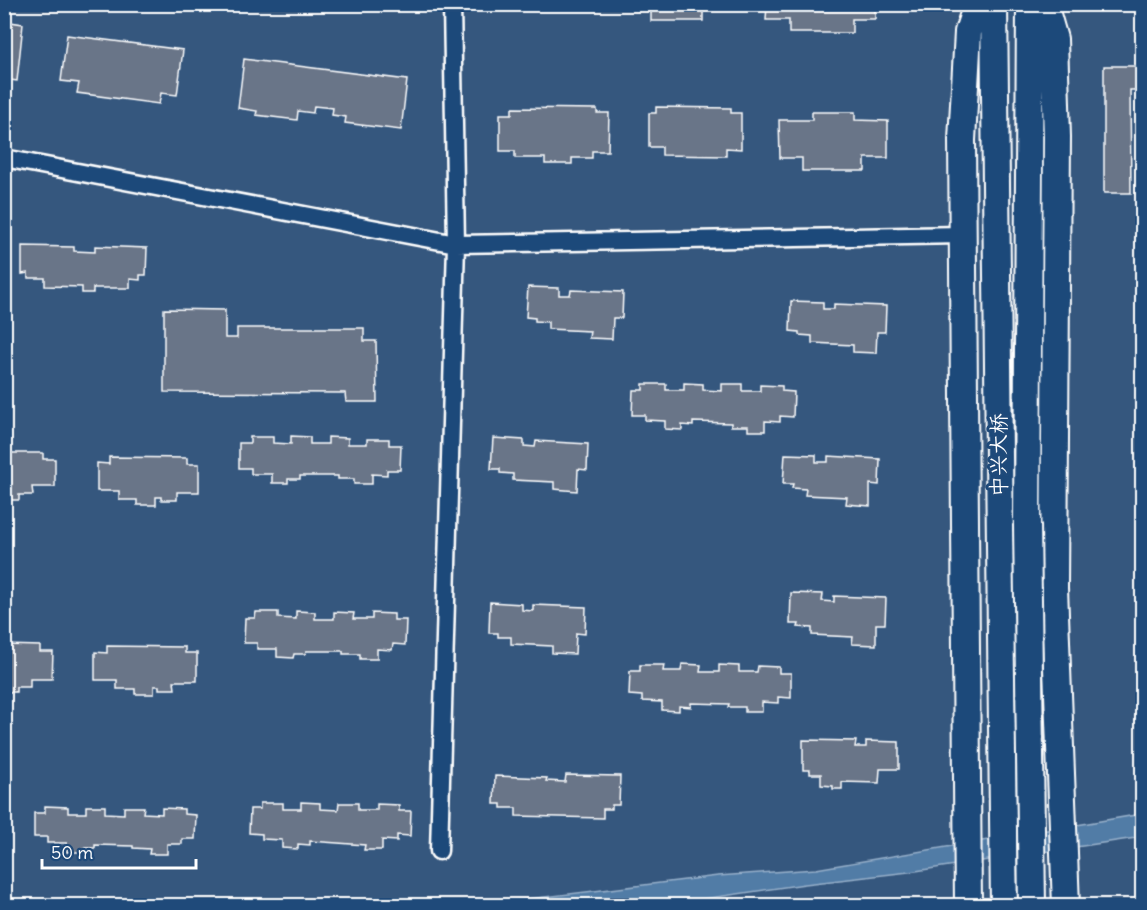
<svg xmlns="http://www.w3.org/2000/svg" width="1147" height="910" viewBox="0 0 1147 910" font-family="Delius,'LXGW WenKai TC',sans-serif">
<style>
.water{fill:#517ba6;stroke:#97b0ca;stroke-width:1.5}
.building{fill:#697488;stroke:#fff;stroke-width:1.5}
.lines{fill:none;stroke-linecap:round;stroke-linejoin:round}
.minor-casing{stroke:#fff;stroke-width:21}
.primary-casing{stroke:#fff;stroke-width:30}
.minor{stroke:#1f4a7a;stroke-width:16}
.primary{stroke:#1f4a7a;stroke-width:26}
.primary-bridge-casing{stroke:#fff;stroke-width:30;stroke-linecap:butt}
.primary-bridge{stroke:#1f4a7a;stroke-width:26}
.labels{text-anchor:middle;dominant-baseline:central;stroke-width:6;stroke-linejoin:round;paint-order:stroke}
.street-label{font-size:21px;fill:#fff;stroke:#1f4a7a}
</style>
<rect width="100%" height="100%" fill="#35577e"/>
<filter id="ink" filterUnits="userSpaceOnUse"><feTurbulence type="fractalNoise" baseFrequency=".0167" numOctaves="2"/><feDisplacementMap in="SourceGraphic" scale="12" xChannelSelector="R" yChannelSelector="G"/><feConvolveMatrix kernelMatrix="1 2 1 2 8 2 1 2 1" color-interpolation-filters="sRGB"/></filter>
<g filter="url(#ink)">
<path class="water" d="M1142,814V837L909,872L805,884L662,905L471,906L718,876L816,869Z"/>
<path class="building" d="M651,4H733V5H718V9H703V21H651Z
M767,4H875V19H852V33H789V20H766Z
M4,21L23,24L17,81L4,79Z
M67,35L183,50L177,95L161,93L159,104L77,93L79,83L61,81Z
M244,59L407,80L401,130L345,123L346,117L332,115L333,108L314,106L313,113L298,111L297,120L256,115L257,111L238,108Z
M1104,66H1142V90H1130L1131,193H1104Z
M656,107L731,108V113H741V149L726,148V156L662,155V147H649V113H656Z
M512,108L597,109V113H609L608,151H592V158H572V164H545V158H515V151H500V114H512Z
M812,112H855V120L888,121V158H865V171H802V158H780L779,120H812Z
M22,246L74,247V251L95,252V246L147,248L146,275H140V280L130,279V288H93V293H82V287L45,286V278H28V273L22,274Z
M528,287L559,288V295H570L571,290L623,292L622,318H613L612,339L589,338L590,331L548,329V322L535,321V318L526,317Z
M791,301L823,302V309H834V304L886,306L885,332H877L876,353L853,352V345L812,343V336L799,335V332L790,331Z
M164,309L225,310V338H237V328H364V341H376L377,402H346L345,393L164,392Z
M684,383L703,384V390L722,391V384H742V391H760V385L782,386V391L794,392L793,417L780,416V422L765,421V431H748V426H731V423L693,422V426L682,425V430L665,429V421L645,420V415H632L633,390H643V384H666V390H684Z
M291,436L310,437V444H328V437L348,438V444H367V439H389V445H401L400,470H387V475L372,474V484H354V479H338V476H300V479H288V483H272V474H251V468H239V443H250V437H273V443L291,444Z
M493,438L524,440V446L535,447L536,441L588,444L587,470L578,469L577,491L554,489V482L513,480V474L500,473V469H491Z
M4,453H43V459H55V487H32L33,495H19V500H4Z
M785,454L816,455V462H828V456L880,459L879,485L870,484V506L846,504L847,497L805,495L806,489L792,488L793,484H783Z
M109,457L187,458V464H199V492H177V500H161V497H156V505H137V500H119V491H97V463L109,464Z
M791,593L823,594L822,601L834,602V596L886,598L885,624H876V645L852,644L853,637L812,635V628L798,627L799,624H790Z
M490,602L522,604V610L533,611V605L586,607L585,634L576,633L575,654L552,653V646L511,644V637H498V633H489Z
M296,611L315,612V619H334V612L354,613L353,619H372V613L394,614V620H406L405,645L393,644L392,650L377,649V659H360V654H343V651H306L305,654H294L293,658L277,657V649H257V643H244L245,618H255L256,612H278V618L296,619Z
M4,645L40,646V652H53L52,679H30V687H16V692H4Z
M107,646L185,647V653H197V681H174L175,689H159V686H154V694H135V689H117V680H95V652L107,653Z
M682,664L701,665L700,672H719V665L739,666V672H757L758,666L779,667V673H791V698L778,697V703L762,702V712H745V707H728L729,704L691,703V707L679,706V711L662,710V702L642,701V696L629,695L630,671H640V665H664L663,671H681Z
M803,740L856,741L855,747H866V741L899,742V769H880L879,783L842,782V789H833V786L821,785V774H810V770H803Z
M566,775L620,776L619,805H612V809H603V818L516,816V808H501V804H494L495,776L547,778L546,781L565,782Z
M301,802L320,803V809L338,810L339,803H358V810H377V804L399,805V811H411L410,836L397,835V841L382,840V850H364L365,845L310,841V845L298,844V849L282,848V840L262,839V834L249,833L250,809H260V803H283V809H301Z
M45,806L68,807V813H86V806H105V813L124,814V807H144L143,813L162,814V808L184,809V814L196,815L195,839H182V844H167V854H149L150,849L133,848V846L95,845V848H84L83,852H67V843H47V837H34V813H45Z"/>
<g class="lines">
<g class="minor-casing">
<path id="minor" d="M4,158L456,244L963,235
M439,851L456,244L452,4"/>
</g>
<g class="primary-casing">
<path id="primary" d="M994,4L1004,906
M1044,4L1054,39L1057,137L1054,588L1066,906
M1027,524L1030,4
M968,906L962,140L968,32L977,4"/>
</g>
<use href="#minor" class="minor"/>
<use href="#primary" class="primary"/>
<g class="primary-bridge-casing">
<path id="primary-bridge" d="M1027,524L1032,906"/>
</g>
<use href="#primary-bridge" class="primary-bridge"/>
</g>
</g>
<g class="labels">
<g class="street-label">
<text transform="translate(998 455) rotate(-90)">中兴大桥</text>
</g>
</g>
<rect width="1147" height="910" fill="none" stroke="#1f4a7a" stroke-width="24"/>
<rect x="12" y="12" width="1123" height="886" fill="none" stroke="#fff" stroke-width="2" filter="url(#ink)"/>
<path d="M42 859v9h154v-9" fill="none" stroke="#ffffff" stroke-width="3"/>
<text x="51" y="859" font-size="18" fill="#ffffff" stroke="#1f4a7a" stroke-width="4.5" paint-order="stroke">50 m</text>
</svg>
